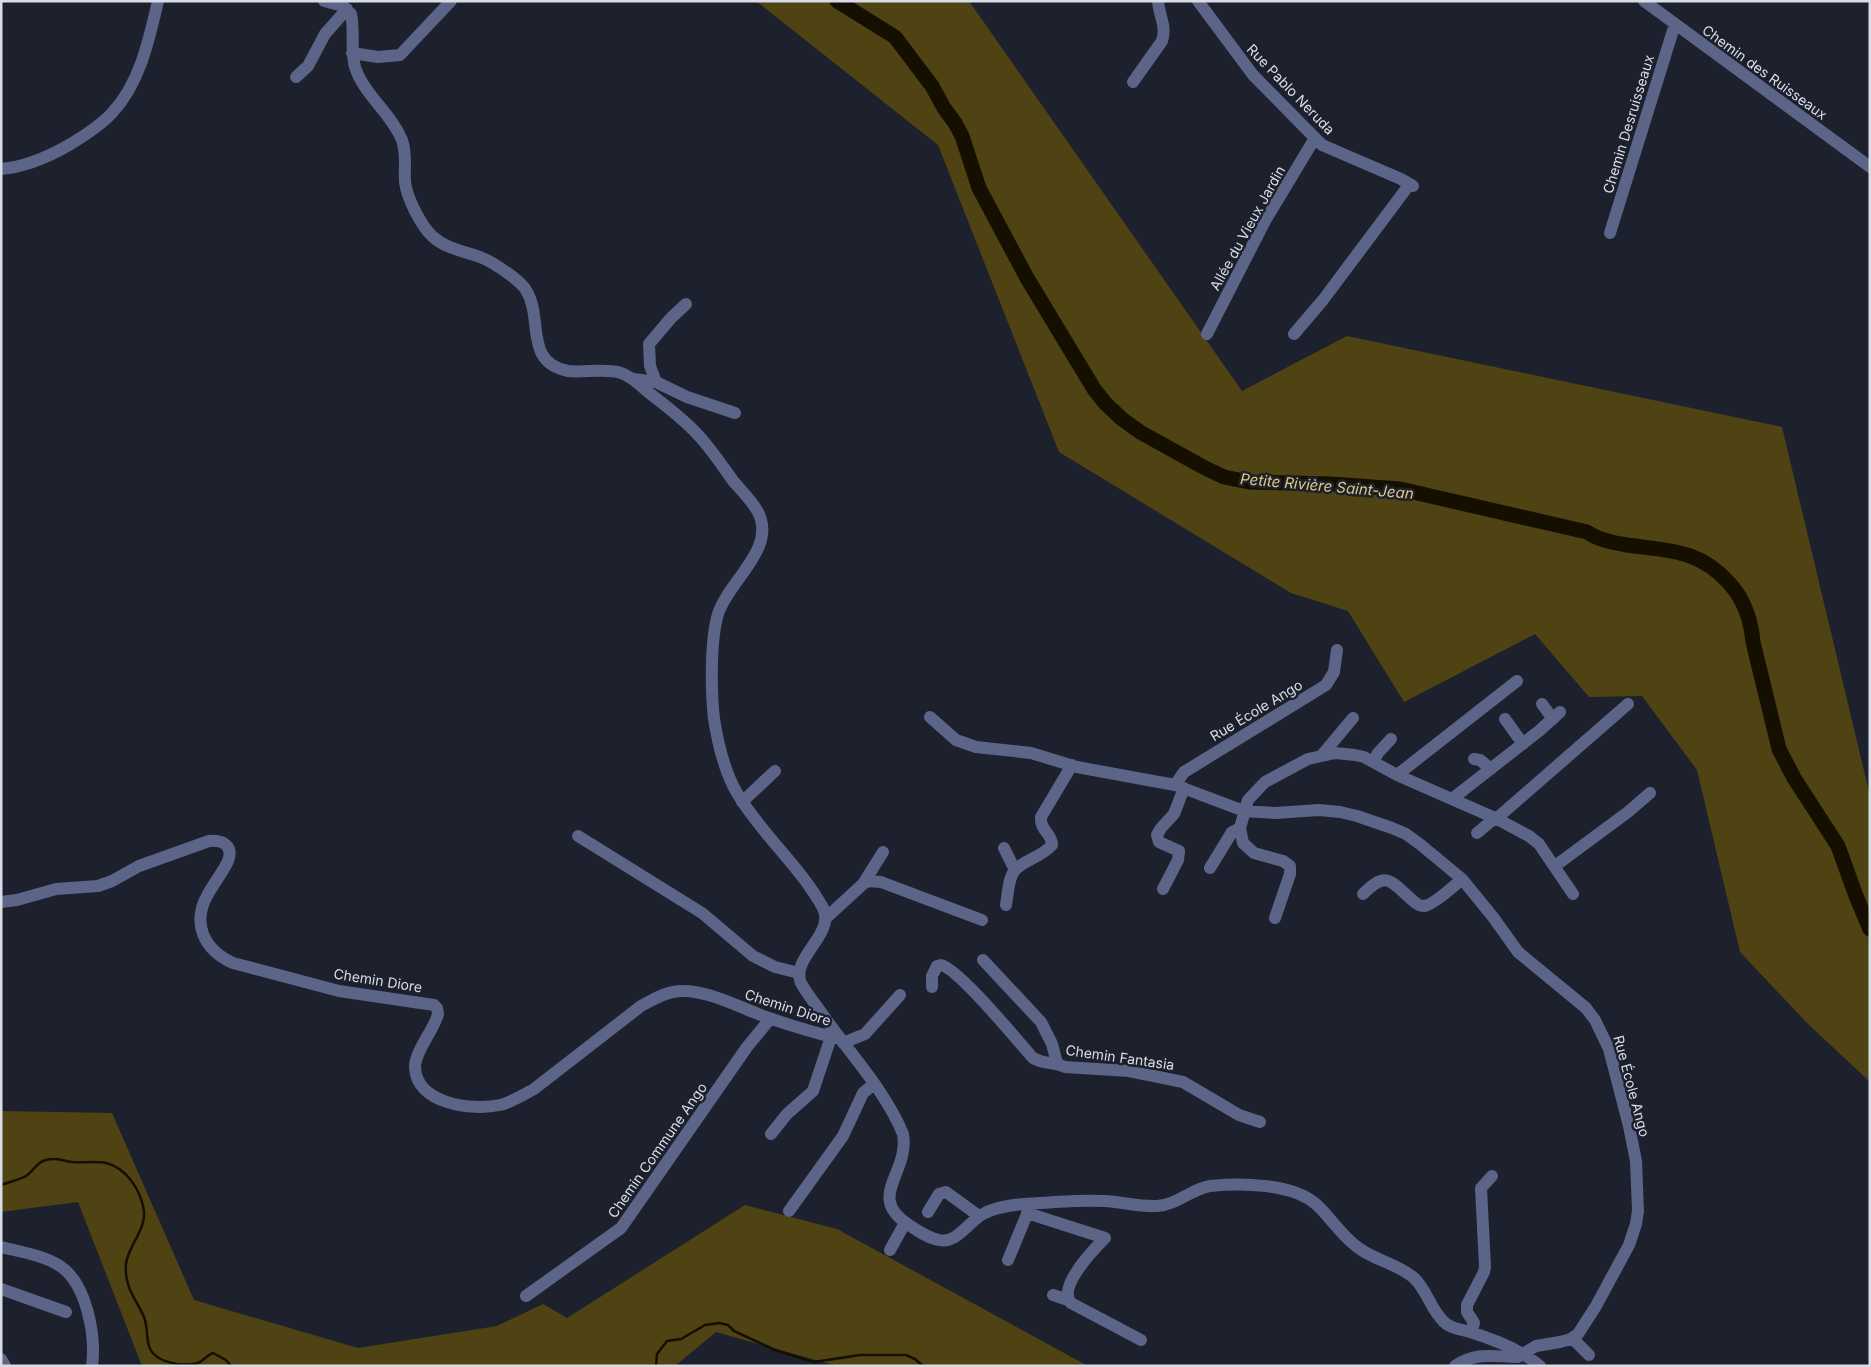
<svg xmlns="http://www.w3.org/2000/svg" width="1871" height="1367" viewBox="0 0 1871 1367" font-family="Inter,sans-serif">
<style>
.green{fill:#4f4314}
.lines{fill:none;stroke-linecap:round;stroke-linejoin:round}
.stream{stroke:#150f00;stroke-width:2.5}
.river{stroke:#150f00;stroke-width:15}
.minor{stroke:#5c6487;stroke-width:12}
.labels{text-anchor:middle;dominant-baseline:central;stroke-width:5;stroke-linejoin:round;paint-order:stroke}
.street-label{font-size:14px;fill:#dadde6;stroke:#1d202d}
.water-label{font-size:15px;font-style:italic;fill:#deca80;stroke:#1d202d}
</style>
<rect width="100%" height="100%" fill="#1d202d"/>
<path class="green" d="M756,1H969L1242,391L1347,336L1782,427L1870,796V1082L1806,1022L1740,952L1697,770L1642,696L1589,697L1535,634L1404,702L1348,611L1291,593L1059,452L938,145Z
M1,1111L112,1113L194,1300L358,1348L497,1326L543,1304L567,1318L745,1205L837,1229L1088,1366H837L716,1332L675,1366H142L78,1202L1,1212Z"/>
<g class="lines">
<path class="stream" d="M1,1185C9,1182 19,1180 26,1176C34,1171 36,1162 46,1160C56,1157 63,1161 72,1162C83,1163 95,1161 106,1163C127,1168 141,1191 144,1211C146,1230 128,1246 126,1264C124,1287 135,1297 144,1317C148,1327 146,1336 149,1346C154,1363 183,1367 198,1363C203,1361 207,1355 213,1353L226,1360L231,1366
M656,1366L657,1354L667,1341L681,1339L705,1325L719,1323L728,1325L734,1331L775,1350L814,1362L860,1355H906L915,1359L923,1366"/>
<path class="river" d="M837,1L895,37L932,86L944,108L955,123L962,136L979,188L1027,278L1094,389L1105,403L1122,419L1140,432L1205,468L1224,477L1249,482L1331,484L1400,489L1587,532C1598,540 1614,543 1627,545C1668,551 1699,549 1729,583C1744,599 1751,620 1753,642L1779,749L1794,778L1838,846L1856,896L1870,929"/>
<path class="minor" d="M324,1L343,6L351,14C355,31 350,49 355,67C364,95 391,113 402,140C407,154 404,168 405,182C407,198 420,224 432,236C446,249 464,251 480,257C493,262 502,269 513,277C518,281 523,285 526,290C544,319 523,362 568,371C585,373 604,368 621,373C631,376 640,385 648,392C666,406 684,419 699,436C712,450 723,467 734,482C742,491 752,501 758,512C777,549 729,580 718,614C710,641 711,692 714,719C718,744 724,771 737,793C761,834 800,866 823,908C836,934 790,958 801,983C807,994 816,1005 823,1015C850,1054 885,1090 903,1134C910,1173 865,1197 909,1225C918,1231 928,1238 939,1240C957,1244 968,1222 983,1214C1002,1203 1033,1204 1055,1202C1071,1201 1088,1200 1104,1201C1122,1202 1140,1207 1157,1206C1177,1205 1191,1189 1210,1186C1241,1183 1293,1183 1317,1205C1332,1219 1342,1237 1360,1249C1377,1261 1398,1264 1414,1278C1427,1290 1431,1310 1444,1322C1451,1329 1461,1329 1470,1332C1493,1339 1522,1351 1540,1366
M1198,1L1253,75L1322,145L1401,179L1413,186
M1644,1L1870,167
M352,53L378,57L400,55L451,1
M296,77L308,66L325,34L347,9
M1133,82L1162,41C1167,26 1159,16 1158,1
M1,169C26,167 48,157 69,145C84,136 100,126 112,113C140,83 149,40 158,1
M1610,233L1675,24
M1207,334L1265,221L1315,138
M1294,334L1323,300L1409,185
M634,379L656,382L687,397L735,413
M656,382L650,366L649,344L671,318L686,304
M1542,704L1553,719
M930,717L956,740L976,747L1031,753L1077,767L1175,785L1244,811L1275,813L1319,810L1340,812L1357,816L1392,828L1406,834L1421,845L1462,879L1493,917L1518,952L1586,1008L1595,1020L1609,1049L1629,1126L1636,1161L1638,1211L1636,1224L1629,1245L1596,1306L1578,1334L1571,1339L1560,1342L1536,1346L1518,1357C1494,1357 1477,1351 1455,1366
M1505,719L1523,744
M1322,755L1353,718
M1474,759L1480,760L1491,769
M1373,762L1378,753L1391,739
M1397,775L1517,681
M1175,785L1184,772L1194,766L1326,685L1334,672L1337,650
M1452,799L1539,731L1560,712
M742,802L775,771
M1496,819L1628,704
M1477,833L1495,818
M578,836L702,913L753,956L775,967L799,973
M1004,848L1015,870
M1555,866L1628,812L1650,793
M1210,868L1232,832L1240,828
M863,884L883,852
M1163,889L1178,860L1179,851L1159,842L1157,835L1161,828L1174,814L1184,788
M1363,894C1386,871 1390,880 1411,899C1414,902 1418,906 1424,906C1433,905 1454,886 1462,879
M1,902L17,900L56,889L98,886L112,881L139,866L209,841C222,840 234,845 228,861C223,872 214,883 208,894C191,923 204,950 233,963L339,991L434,1005L437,1008L438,1014C434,1030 415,1051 415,1067C416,1104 472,1111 500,1105C512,1102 523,1095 534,1089L641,1006C651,1001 661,994 673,992C702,986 742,1009 769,1018C792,1026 816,1033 840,1039
M1006,905C1008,895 1008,878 1015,870C1025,859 1042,857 1052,845C1052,833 1040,831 1041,817L1072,765
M826,918L863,884L868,881L881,882L982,920
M1275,918L1290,874V866L1283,861L1254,853L1243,843L1240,828L1248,800L1265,782L1308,759L1335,753L1355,755L1364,757L1397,775L1495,818L1529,836L1539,844L1573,894
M983,960L1041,1022L1052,1044L1057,1063
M932,987V976L937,966L941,965C959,969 1017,1040 1033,1058C1043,1064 1054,1062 1065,1067L1129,1071L1183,1082L1239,1115L1260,1122
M843,1043L865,1034L900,995
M771,1134L787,1114L813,1091L831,1037
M789,1211L843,1136L863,1093L874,1084
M928,1212L939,1194L946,1192L979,1216
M1027,1213L1105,1238C1094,1249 1057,1287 1071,1303L1141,1340
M1,1247C21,1252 43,1255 60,1266C87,1284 96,1336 92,1366
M890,1250L905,1223
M1008,1260L1030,1207
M1,1289L66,1312
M1053,1295L1068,1300
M526,1296L621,1228L747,1047L770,1019
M1471,1332L1474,1323L1467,1312V1305L1484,1272L1485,1267L1481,1188L1492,1176
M1572,1338L1589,1355
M1,1359L5,1366"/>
</g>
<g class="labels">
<g class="street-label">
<text transform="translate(1765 72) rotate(36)">Chemin des Ruisseaux</text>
<text transform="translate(1291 89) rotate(46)">Rue Pablo Neruda</text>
<text transform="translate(1628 124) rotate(-73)">Chemin Desruisseaux</text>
<text transform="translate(1247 228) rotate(-61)">Allée du Vieux Jardin</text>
<text transform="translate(1256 710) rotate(-31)">Rue École Ango</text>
<text transform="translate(378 980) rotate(9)">Chemin Diore</text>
<text transform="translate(788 1007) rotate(18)">Chemin Diore</text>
<text transform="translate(1120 1057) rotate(8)">Chemin Fantasia</text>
<text transform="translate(1632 1086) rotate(75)">Rue École Ango</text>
<text transform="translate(657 1150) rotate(-55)">Chemin Commune Ango</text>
</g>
<g class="water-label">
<text transform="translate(1327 486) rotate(5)">Petite Rivière Saint-Jean</text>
</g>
</g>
<rect width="1871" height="1367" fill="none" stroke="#dadde6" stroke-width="5"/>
</svg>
